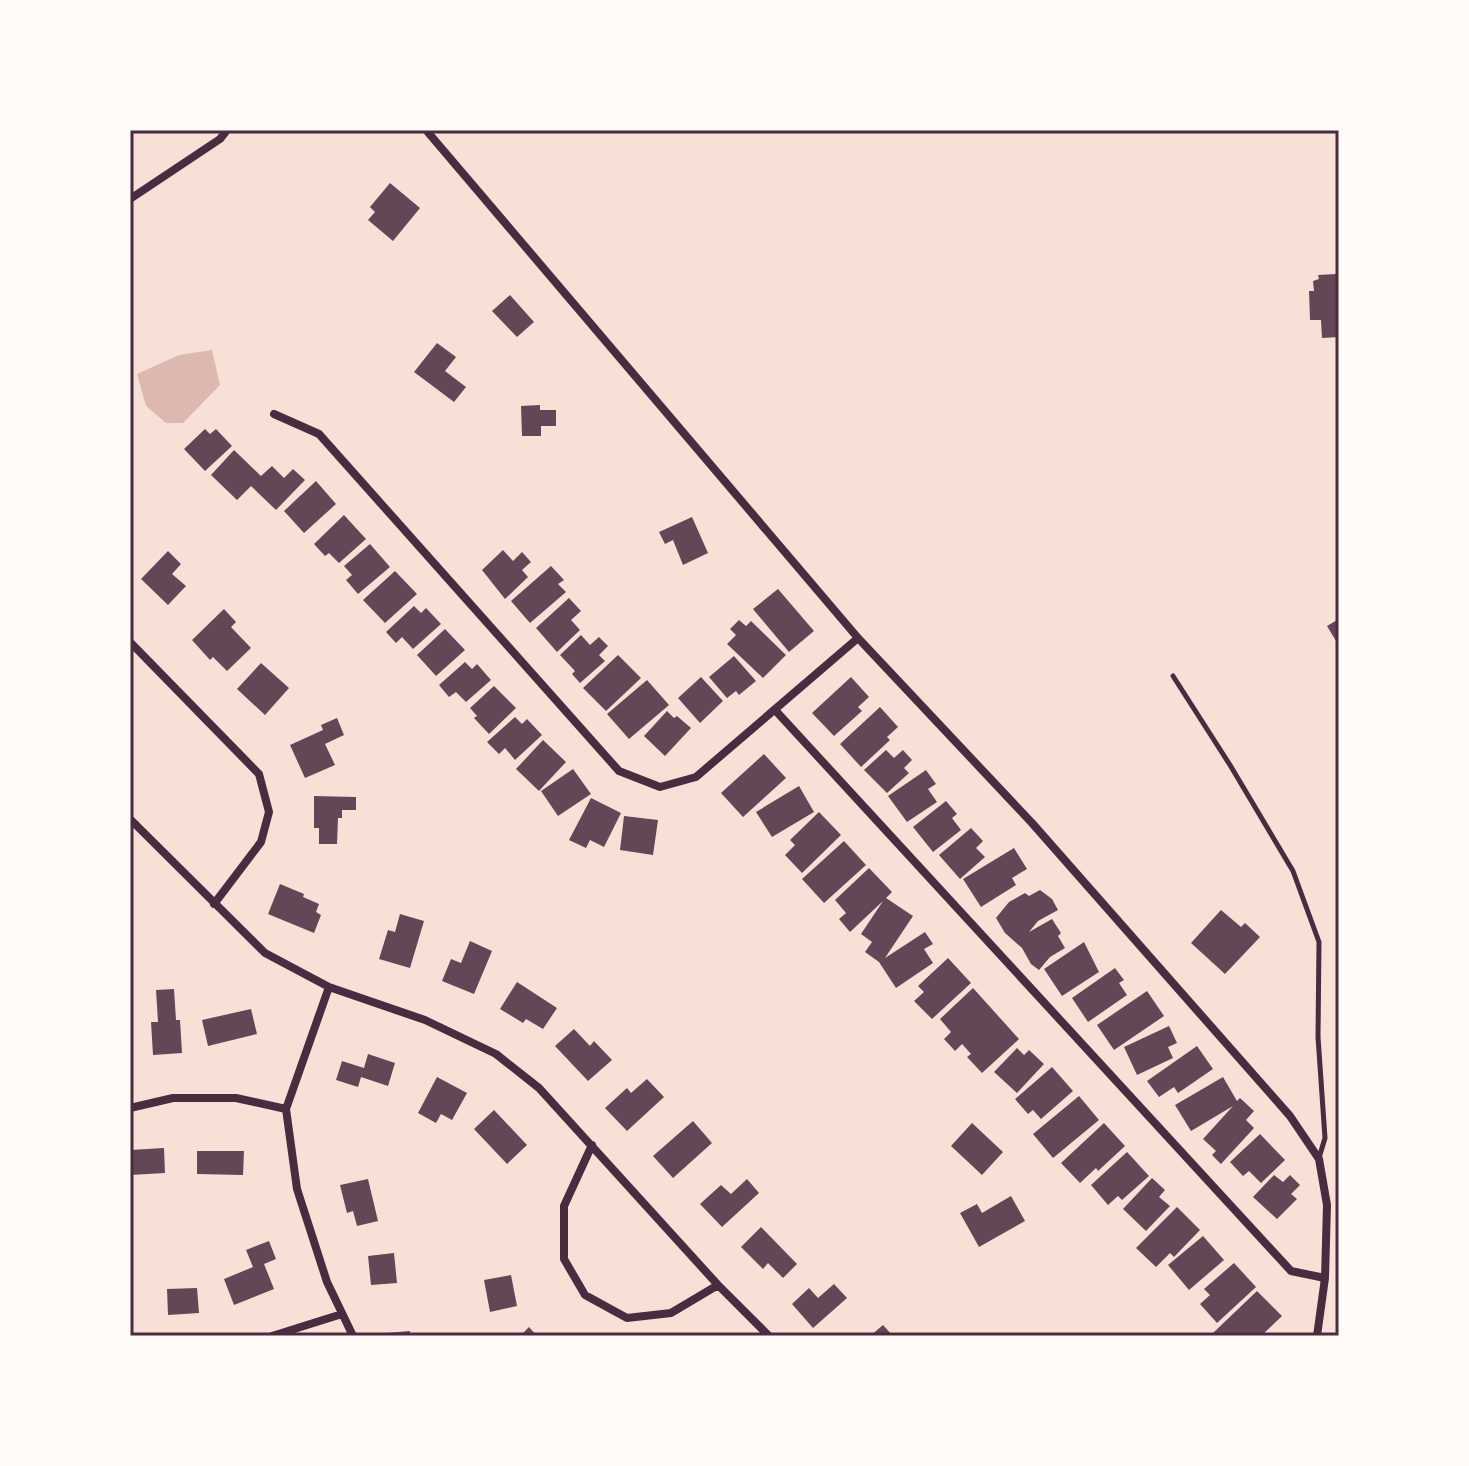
<svg xmlns="http://www.w3.org/2000/svg" width="1469" height="1466" viewBox="0 0 1469 1466" font-family="Commissioner,sans-serif">
<style>
.water{fill:#dcb8b0}
.building{fill:#644757}
.lines{fill:none;stroke-linecap:round;stroke-linejoin:round}
.service{stroke:#4a2c40;stroke-width:5}
.minor{stroke:#4a2c40;stroke-width:8}
.neatline{fill:none;stroke:#4a2c40;stroke-width:3}
</style>
<rect width="100%" height="100%" fill="#f7e1d7"/>
<path class="water" d="M212,350L220,385L183,423H166L146,406L137,374L179,355Z"/>
<path class="building" d="M390,183L420,208L393,241L368,220L375,212L370,207Z
M1336,274V277H1339V337L1322,338L1321,320H1310L1309,291H1314L1313,281L1319,279L1318,275Z
M510,295L534,322L517,337L492,311Z
M437,343L456,357L445,371L466,387L454,402L414,372Z
M540,405V410H556V426H541V436H522L521,406Z
M205,429L210,434L216,429L232,446L205,471L184,449Z
M234,450L261,476L272,466L284,478L293,469L305,480L276,510L251,486L237,500L211,475Z
M316,481L336,504L304,533L284,511Z
M344,515L366,539L339,563L329,553L325,556L314,544Z
M692,517L708,553L683,565L673,540L665,544L659,532Z
M370,544L390,567L358,594L346,580L352,575L344,566Z
M503,550L513,561L522,552L531,562L522,570L528,577L505,599L482,570Z
M168,551L181,564L172,574L186,586L168,605L141,579Z
M551,566L564,580L558,584L566,592L530,623L511,601Z
M395,571L417,594L385,623L363,600Z
M778,589L814,631L789,652L753,609Z
M569,598L581,611L571,620L580,630L557,652L536,628Z
M414,606L421,613L426,608L441,624L413,649L402,637L396,643L386,632Z
M224,609L236,622L231,627L251,648L227,671L213,657L210,660L192,640Z
M1339,619V646L1327,626Z
M739,620L746,626L751,621L786,655L763,678L727,644L736,635L730,629Z
M445,629L465,650L436,676L417,655Z
M581,635L590,645L599,637L608,646L599,655L605,661L580,683L572,674L575,671L560,655Z
M618,655L641,678L606,711L583,688Z
M734,656L756,681L739,695L736,691L727,698L709,677Z
M465,662L472,669L477,664L491,680L466,702L456,692L449,697L439,685Z
M261,663L289,688L265,715L237,689Z
M701,677L723,701L700,723L678,698Z
M851,677L869,697L858,707L862,711L834,736L812,713Z
M647,680L669,705L629,739L607,714Z
M494,686L516,708L489,734L474,718L477,716L470,708Z
M880,707L898,727L887,737L890,740L861,767L840,744Z
M667,711L674,718L677,716L691,728L665,756L644,736Z
M515,717L522,724L527,719L542,735L515,760L505,748L499,754L487,742Z
M337,718L344,735L325,744L335,765L305,778L290,745L323,730L321,725Z
M543,740L566,762L539,791L516,769Z
M886,750L894,758L903,750L912,760L904,768L909,773L887,793L864,770Z
M764,754L786,778L743,817L721,793Z
M573,769L591,794L558,816L541,791Z
M926,770L936,784L928,789L937,802L907,822L888,796Z
M799,786L814,812L772,837L756,812Z
M314,796L356,797V810H342V818H338L337,844H319V828H314Z
M591,798L621,813L604,847L590,840L586,848L569,840Z
M946,801L957,814L952,818L961,830L933,852L913,827Z
M819,812L841,835L802,873L785,855L795,845L790,840Z
M624,816L658,820L653,855L620,850Z
M971,828L983,841L976,848L985,857L960,879L939,855Z
M844,841L866,865L824,903L802,879Z
M1014,848L1027,869L1012,878L1016,885L981,907L963,879Z
M869,868L892,892L886,898L913,916L885,958L925,932L933,944L924,949L933,963L896,988L879,962L865,952L872,942L861,934L883,901L850,932L839,919L846,913L835,900Z
M280,884L304,894L303,897L319,904L316,912L321,915L314,933L268,914Z
M1040,890L1052,899L1058,910L1038,921L1029,932L1052,919L1061,933L1058,936L1065,948L1050,957L1039,970L1031,964L1022,948L1005,933L996,918L1009,902L1025,893L1029,896Z
M1221,910L1241,927L1245,923L1260,937L1225,974L1191,943Z
M400,914L424,921L410,968L379,959L388,930L395,932Z
M470,941L492,951L474,994L442,981L451,959L461,963Z
M1084,942L1099,972L1062,996L1044,969Z
M948,958L971,983L932,1019L914,1001L924,992L918,986Z
M1115,968L1124,980L1119,983L1127,995L1088,1022L1072,998Z
M517,982L557,1008L543,1029L526,1019L523,1023L500,1009Z
M973,988L1019,1039L982,1073L967,1057L971,1054L962,1044L955,1051L944,1039L951,1032L940,1019Z
M174,989L176,1020H180L182,1053L153,1055L151,1022H158L156,990Z
M1147,991L1164,1016L1114,1050L1097,1025Z
M251,1009L257,1034L208,1046L202,1020Z
M1169,1026L1177,1043L1168,1047L1173,1058L1137,1075L1124,1047Z
M574,1029L590,1046L594,1041L612,1060L588,1081L555,1046Z
M1197,1046L1213,1069L1178,1093L1174,1087L1159,1097L1147,1081Z
M1017,1048L1024,1055L1029,1050L1044,1064L1017,1093L994,1072Z
M368,1054L395,1063L388,1086L361,1077L358,1087L336,1080L342,1061L364,1068Z
M1052,1067L1073,1091L1041,1119L1033,1110L1028,1114L1015,1099Z
M437,1077L467,1093L452,1120L441,1114L436,1123L418,1113Z
M1223,1077L1237,1101L1240,1098L1254,1111L1246,1120L1254,1128L1221,1164L1212,1155L1216,1151L1203,1139L1233,1106L1191,1131L1175,1105Z
M647,1079L664,1097L627,1131L605,1108L627,1088L631,1093Z
M1079,1096L1099,1120L1053,1158L1033,1134Z
M494,1110L527,1145L507,1164L474,1129Z
M693,1121L712,1143L673,1178L653,1156Z
M972,1123L1003,1152L982,1175L951,1146Z
M1104,1123L1125,1146L1098,1171L1096,1168L1080,1183L1061,1163Z
M1260,1134L1285,1160L1261,1183L1249,1171L1243,1176L1230,1162Z
M164,1148L165,1173L130,1175V1150Z
M197,1151H244L243,1175L197,1174Z
M1127,1152L1149,1176L1122,1200L1118,1196L1108,1205L1091,1185Z
M1274,1175L1283,1182L1290,1175L1300,1185L1291,1194L1297,1199L1277,1219L1253,1197Z
M1152,1178L1165,1190L1159,1197L1170,1206L1146,1231L1123,1209Z
M368,1179L378,1221L357,1226L353,1211L347,1213L340,1185Z
M747,1179L759,1193L722,1227L700,1204L721,1185L731,1194Z
M1011,1196L1025,1221L979,1247L960,1213L977,1204L982,1213Z
M1177,1207L1200,1230L1174,1257L1170,1253L1156,1267L1136,1248Z
M761,1227L797,1264L783,1278L768,1263L763,1269L741,1247Z
M1203,1236L1224,1260L1189,1290L1168,1265Z
M269,1241L276,1259L264,1264L274,1289L234,1305L224,1279L253,1267L246,1250Z
M394,1253L397,1283L371,1285L368,1256Z
M1234,1263L1256,1287L1217,1323L1200,1304L1210,1295L1204,1289Z
M511,1275L517,1306L490,1312L484,1280Z
M834,1284L847,1298L813,1328L792,1304L809,1288L818,1298Z
M197,1288L199,1313L168,1315L167,1289Z
M1257,1291L1282,1316L1261,1336H1216L1213,1333Z
M883,1325L893,1336H870Z
M529,1327L537,1336H520Z
M410,1331V1336H387V1333Z"/>
<g class="lines">
<path class="service" d="M1173,676L1230,765L1293,871L1319,942L1318,1037L1325,1138L1319,1158"/>
<path class="minor" d="M426,130L858,638L1032,823L1290,1116L1319,1159L1327,1205L1325,1278L1317,1336
M130,199L220,139L227,130
M274,414L319,434L619,771L660,787L696,777L858,638
M130,642L259,774L269,812L261,842L214,904
M775,710L1291,1271L1325,1278
M130,819L265,953L329,987L425,1020L496,1054L539,1088L718,1285L769,1336
M329,987L286,1109L297,1189L327,1282L353,1336
M130,1108L173,1098H236L286,1109
M592,1145L564,1206V1259L585,1295L627,1318L671,1313L718,1285
M272,1336L342,1314"/>
</g>
<rect width="1469" height="1466" fill="none" stroke="#fffaf5" stroke-width="264"/>
<rect x="132" y="132" width="1205" height="1202" class="neatline"/>
</svg>
